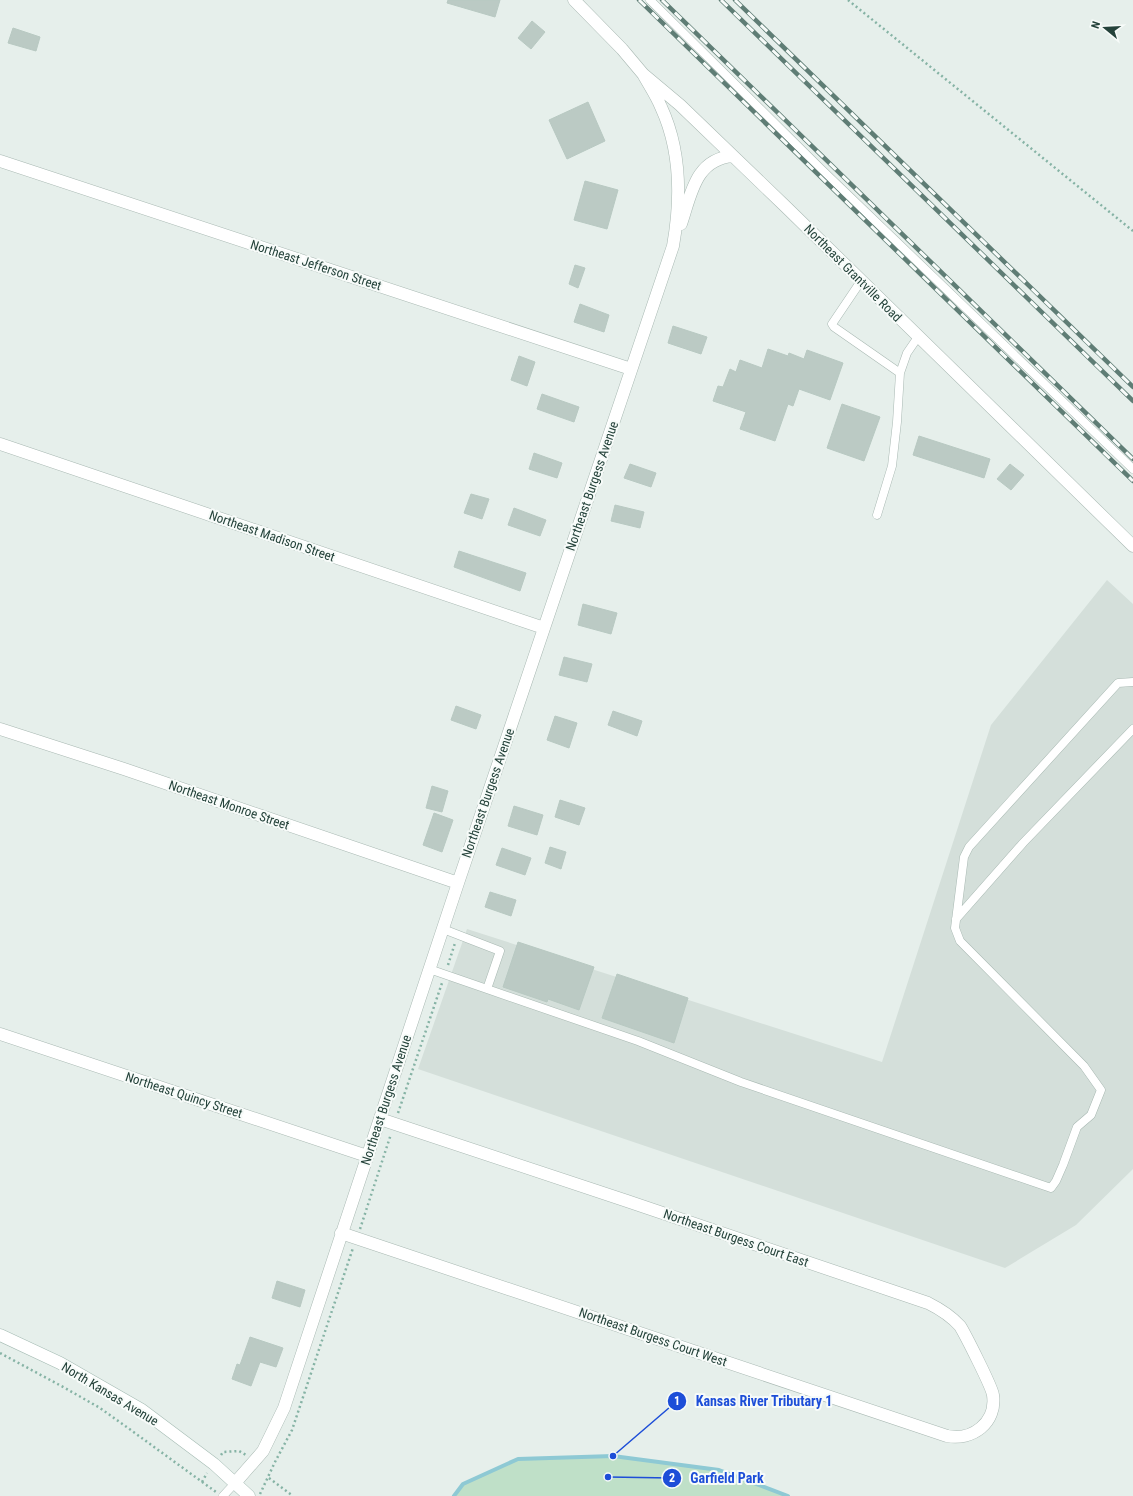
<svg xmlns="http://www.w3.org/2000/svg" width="1133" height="1496" viewBox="0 0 1133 1496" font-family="'Roboto Condensed',sans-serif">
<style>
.built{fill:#d4dfda}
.green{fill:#bfe0c8}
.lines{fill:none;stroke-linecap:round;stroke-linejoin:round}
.stream{stroke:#8ec9d4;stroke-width:4}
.building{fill:#bbcac4;stroke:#b8c9c2}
.lane-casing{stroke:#a8b8b2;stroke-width:9}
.street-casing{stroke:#a8b8b2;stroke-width:13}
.secondary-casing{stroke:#a4bbb3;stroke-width:13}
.path{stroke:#86b3a5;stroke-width:2.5;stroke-dasharray:2 3;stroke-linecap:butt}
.lane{stroke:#fff;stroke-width:8}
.street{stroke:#fff;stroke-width:12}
.secondary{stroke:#fff;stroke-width:12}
.rail-casing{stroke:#5f7d75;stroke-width:4.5}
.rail{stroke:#f7fbf9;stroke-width:3;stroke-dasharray:9;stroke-linecap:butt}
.labels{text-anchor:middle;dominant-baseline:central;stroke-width:4;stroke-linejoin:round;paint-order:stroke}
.street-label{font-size:13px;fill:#24423a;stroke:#f7fbf9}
.leader{fill:none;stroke:#1d4ed8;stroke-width:1.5}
.callout-dot{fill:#1d4ed8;stroke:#f7fbf9;stroke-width:1.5}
.mark-label{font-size:12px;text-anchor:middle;font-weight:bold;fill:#fff}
.callout-label{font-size:14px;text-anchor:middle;font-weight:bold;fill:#1d4ed8;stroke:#f7fbf9;stroke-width:4;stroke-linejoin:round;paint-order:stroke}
</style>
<rect width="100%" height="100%" fill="#e6efeb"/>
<path class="built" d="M1107,580L1133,604V1169L1076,1225L1005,1268L418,1069L467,929L882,1062L991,725Z"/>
<path class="green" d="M613,1456L719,1470L788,1496H456L463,1484L518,1459Z"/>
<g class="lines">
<path class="stream" d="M454,1496L463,1484L518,1459L613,1456L719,1470L788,1496"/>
</g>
<path class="building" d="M448,0H500L495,17L447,3Z
M532,21L545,32L531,49L518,38Z
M13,28L40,37L36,51L8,43Z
M588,102L605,141L567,159L549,120Z
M585,181L618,190L607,229L574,220Z
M575,265L585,268L578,288L569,284Z
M580,304L609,315L604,332L574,322Z
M673,326L707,337L701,354L668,343Z
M768,349L788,356L789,353L804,359L807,350L843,363L830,400L799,389L793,406L788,404L775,441L740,429L746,412L713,401L718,386L723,387L730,369L736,372L740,360L762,368Z
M519,356L535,362L527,386L511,380Z
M542,394L579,407L574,422L537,409Z
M842,404L880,417L864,461L827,448Z
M919,436L990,459L984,478L913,455Z
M534,453L562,463L557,478L529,469Z
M630,464L656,473L651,487L624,478Z
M1010,464L1024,475L1011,490L997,479Z
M471,494L489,499L482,519L464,513Z
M615,505L644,512L640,528L611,521Z
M514,508L546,520L540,536L508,525Z
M459,551L526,573L520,591L454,567Z
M583,604L617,613L611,634L578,625Z
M564,657L592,664L587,682L559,675Z
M456,706L481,715L476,729L451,720Z
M613,711L642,721L637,736L608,725Z
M555,716L577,723L569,748L547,740Z
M432,786L448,791L442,812L426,808Z
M560,800L585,808L579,825L555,817Z
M514,806L543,815L537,835L508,826Z
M434,813L453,820L442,852L423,845Z
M550,847L566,852L561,869L545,863Z
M502,848L531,858L525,875L496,865Z
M490,892L516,900L511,916L485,907Z
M518,942L594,967L579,1010L548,999L547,1002L503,987Z
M617,974L688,998L674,1043L602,1018Z
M277,1281L305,1290L300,1307L272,1298Z
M250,1337L283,1348L276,1367L260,1362L251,1386L232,1379L237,1364L240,1365Z"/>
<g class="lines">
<g class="lane-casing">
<path id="lane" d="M650,0L820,168L1133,469
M861,281L832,324L834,327L900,373
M877,515L892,466L897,422L900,373L907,353L918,337
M956,919L1023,843L1133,729
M429,969L487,989L500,951L443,929
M487,989L638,1041L741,1082L1051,1188L1056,1181L1063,1165L1077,1127L1091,1115L1101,1090L1084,1066L960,941L955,928L964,857L969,847L1118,683L1133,682
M223,1496L235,1483"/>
</g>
<g class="street-casing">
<path id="street" d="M574,0L622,49L643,74L680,105L786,207L1133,546
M0,161L631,369
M681,224C691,195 695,159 733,156
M0,444L544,628
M0,729L124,769L458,883
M0,1034L367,1156
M341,1233L947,1436C972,1441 997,1423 993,1395C992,1387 965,1334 960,1326C951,1316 940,1309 928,1303L627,1201L380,1119
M235,1483L263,1451L284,1408L458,883L673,246C681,201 681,150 661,107C656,95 649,85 643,74"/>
</g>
<g class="secondary-casing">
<path id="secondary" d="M0,1335L60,1363L142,1410L214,1464L249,1496"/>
</g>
<path class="path" d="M848,0L1133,231
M448,965L455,943
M398,1113L442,983
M360,1229L391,1134
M0,1353L65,1388L100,1408L128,1428L216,1492
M221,1455L223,1452L239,1451L246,1455
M269,1478L293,1496
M202,1482L207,1473
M260,1494L275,1462L292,1430L353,1248"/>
<use href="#lane" class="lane"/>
<use href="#street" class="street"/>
<use href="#secondary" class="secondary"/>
<g class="rail-casing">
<path id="rail" d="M639,0L1133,481
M662,0L1133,459
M721,0L1133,401
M735,0L1133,387"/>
</g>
<use href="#rail" class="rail"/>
</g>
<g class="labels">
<g class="street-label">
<text transform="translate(316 265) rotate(18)">Northeast Jefferson Street</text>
<text transform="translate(853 273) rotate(45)">Northeast Grantville Road</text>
<text transform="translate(592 486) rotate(-71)">Northeast Burgess Avenue</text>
<text transform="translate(272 536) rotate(19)">Northeast Madison Street</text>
<text transform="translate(488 793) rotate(-71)">Northeast Burgess Avenue</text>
<text transform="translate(229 805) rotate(19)">Northeast Monroe Street</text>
<text transform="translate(184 1095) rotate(18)">Northeast Quincy Street</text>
<text transform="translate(386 1100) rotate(-72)">Northeast Burgess Avenue</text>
<text transform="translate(736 1238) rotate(19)">Northeast Burgess Court East</text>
<text transform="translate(653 1337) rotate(19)">Northeast Burgess Court West</text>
<text transform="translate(110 1394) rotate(31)">North Kansas Avenue</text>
</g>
</g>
<path class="leader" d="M613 1456L677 1401M608 1477L672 1478"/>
<g class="callout-dot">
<circle cx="613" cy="1456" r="4"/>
<circle cx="608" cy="1477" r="4"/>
<circle cx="677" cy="1401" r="10"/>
<circle cx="672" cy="1478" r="10"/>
</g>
<g class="mark-label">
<text x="677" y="1405">1</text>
<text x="672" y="1482">2</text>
</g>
<g class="callout-label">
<text x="764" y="1406">Kansas River Tributary 1</text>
<text x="727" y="1483">Garfield Park</text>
</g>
<g transform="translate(1105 28) rotate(288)" stroke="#f7fbf9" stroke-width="3" paint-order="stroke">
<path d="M0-3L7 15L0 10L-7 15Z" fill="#24423a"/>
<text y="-6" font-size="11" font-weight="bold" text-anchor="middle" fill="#24423a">N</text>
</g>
</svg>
